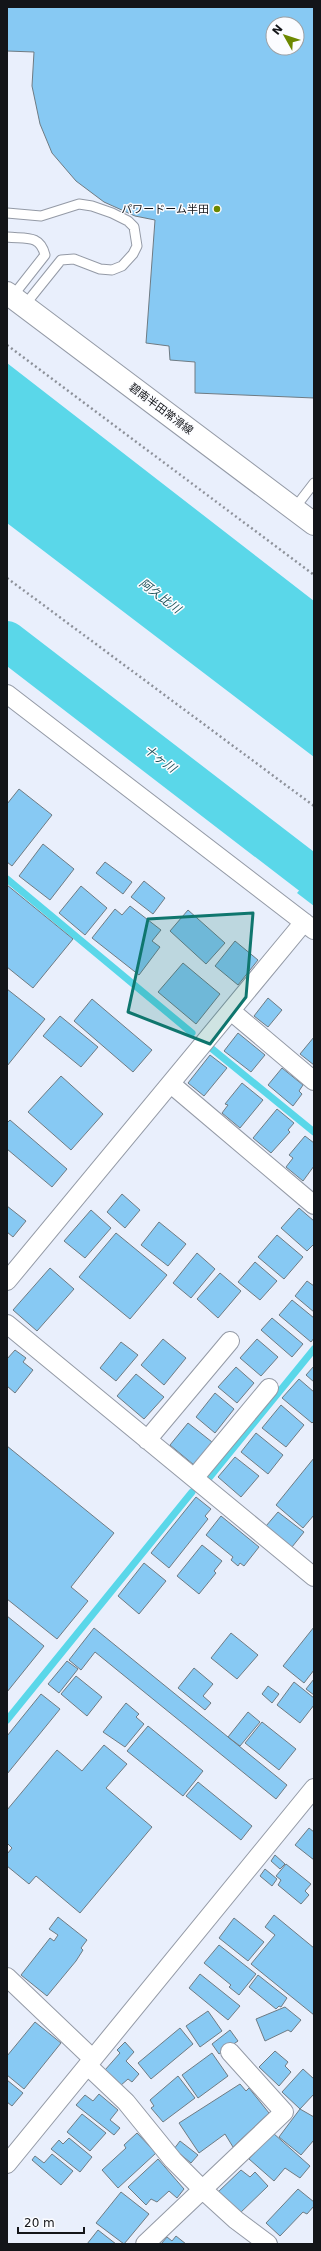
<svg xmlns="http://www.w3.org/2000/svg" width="321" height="2251" viewBox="0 0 321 2251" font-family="'DejaVu Sans','Noto Sans JP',sans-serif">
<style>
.water{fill:#5ad7e9}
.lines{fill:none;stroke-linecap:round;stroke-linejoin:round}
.stream{stroke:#5ad7e9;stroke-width:7}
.river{stroke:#5ad7e9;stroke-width:40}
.building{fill:#87c9f3;stroke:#6f7b83;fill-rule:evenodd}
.lane-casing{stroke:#949aa6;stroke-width:11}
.street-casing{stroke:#949aa6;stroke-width:20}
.secondary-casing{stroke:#949aa6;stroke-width:24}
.path{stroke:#8d919a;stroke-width:2.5;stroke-dasharray:2 3;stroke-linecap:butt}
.lane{stroke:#fff;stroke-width:9}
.street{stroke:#fff;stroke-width:18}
.secondary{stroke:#fff;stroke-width:22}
.marked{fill:#0f766e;fill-opacity:0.2;stroke:#0f766e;stroke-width:3;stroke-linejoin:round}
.poi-dot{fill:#6c8800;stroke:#fbfcff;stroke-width:1.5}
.labels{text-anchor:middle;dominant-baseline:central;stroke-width:3;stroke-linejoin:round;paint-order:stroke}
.poi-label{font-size:11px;fill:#131519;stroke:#fbfcff;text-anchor:end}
.street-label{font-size:11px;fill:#131519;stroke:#fbfcff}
.water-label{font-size:12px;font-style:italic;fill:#1b5159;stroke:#fbfcff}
</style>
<rect width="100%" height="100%" fill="#e9effc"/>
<path class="water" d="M7,363L314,601V757L7,523Z
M314,873V906L297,893Z"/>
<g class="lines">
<path class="stream" d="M7,879L192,1033
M211,1048L314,1132
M205,1475L209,1478L314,1349
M7,1720L192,1492"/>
<path class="river" d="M7,641L314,877"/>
</g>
<path class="building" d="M7,7H314V398L195,393V362L170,360L169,346L146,343L155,220L135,216L104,202L76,181L52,153L40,124L32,86L34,52L7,51ZM273,24H297V48H273Z
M19,789L52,815L12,866L7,862V804Z
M43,844L74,869L50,900L19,876Z
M105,862L132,882L123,894L96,873Z
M144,881L165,898L153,914L131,897Z
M7,885L73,939L33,988L7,967Z
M81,886L107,908L85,935L59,913Z
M130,906L161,930L152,941L160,947L139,975L92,938L115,909L122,915Z
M188,910L225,943L206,964L170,931Z
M235,941L258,960L238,985L215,966Z
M183,963L220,994L196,1024L158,992Z
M7,989L45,1019L7,1066Z
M268,998L282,1010L268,1027L254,1016Z
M92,999L152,1050L133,1072L74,1021Z
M60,1016L98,1047L81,1067L43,1036Z
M238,1033L265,1055L251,1072L224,1051Z
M314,1037V1065L300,1054Z
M210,1055L227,1068L204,1096L188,1083Z
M282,1068L303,1085L299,1091L302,1094L293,1106L268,1085Z
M61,1076L103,1114L71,1150L28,1112Z
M242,1083L263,1100L240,1128L222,1113L228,1105L225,1104Z
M277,1109L294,1123L288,1130L290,1132L271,1153L253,1138Z
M10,1120L67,1169L52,1187L7,1149V1123Z
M305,1136L314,1143V1166L303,1181L286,1167L293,1158L289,1155Z
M122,1194L140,1210L125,1228L107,1212Z
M7,1206L26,1221L13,1237L7,1232Z
M299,1208L314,1221V1244L307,1251L281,1228Z
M91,1210L111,1228L85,1258L64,1241Z
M159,1222L186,1244L168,1266L141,1245Z
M116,1233L167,1275L130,1319L79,1277Z
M277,1235L303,1257L284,1279L258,1257Z
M197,1253L215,1269L191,1298L173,1283Z
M255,1262L277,1281L260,1300L238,1282Z
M50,1268L74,1289L37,1331L13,1310Z
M220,1273L241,1291L218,1318L197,1299Z
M307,1281L314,1286V1312L295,1296Z
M292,1300L314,1318V1338L311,1342L279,1315Z
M272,1318L303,1344L292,1357L261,1330Z
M163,1339L186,1358L164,1385L141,1365Z
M257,1339L278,1357L261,1376L240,1358Z
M121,1342L138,1355L116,1381L100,1368Z
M15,1350L26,1358L23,1362L33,1370L15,1393L7,1386V1359Z
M314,1366V1382L306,1375Z
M236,1367L254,1383L237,1403L218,1387Z
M136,1374L164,1397L144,1419L117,1396Z
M299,1379L314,1392V1421L312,1423L282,1398Z
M215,1393L234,1409L215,1433L196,1417Z
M281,1405L304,1425L286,1447L262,1428Z
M188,1423L212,1442L194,1465L170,1445Z
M256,1433L283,1455L268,1474L241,1452Z
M7,1446L114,1533L71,1587L88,1601L57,1639L7,1599Z
M235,1457L259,1476L241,1497L218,1477Z
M314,1458V1515L303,1528L276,1505Z
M196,1497L211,1509L205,1516L208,1519L169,1568L151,1553Z
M278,1512L304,1532L292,1547L266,1526Z
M221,1516L259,1547L244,1566L240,1563L238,1566L231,1560L233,1557L206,1535Z
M202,1545L222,1561L214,1571L216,1573L199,1594L177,1576Z
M144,1563L166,1581L139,1614L118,1596Z
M7,1616L44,1646L7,1692Z
M314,1627V1670L304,1683L283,1666Z
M94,1628L287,1785L276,1799L95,1652L81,1670L69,1660Z
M231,1633L258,1655L237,1679L211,1658Z
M67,1661L78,1669L59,1693L48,1684Z
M194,1668L213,1684L203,1696L211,1703L205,1710L178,1688Z
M76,1676L102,1697L87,1716L61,1694Z
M314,1679V1695L306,1689Z
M294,1682L314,1698V1705L300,1723L277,1705Z
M268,1686L279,1694L272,1703L262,1694Z
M41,1694L60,1709L7,1774V1736Z
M126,1703L139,1714L136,1717L144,1724L125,1747L103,1732Z
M248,1712L260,1722L240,1746L228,1737Z
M262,1722L296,1749L279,1770L245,1743Z
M148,1726L203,1771L183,1796L127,1751Z
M104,1745L127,1764L106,1788L152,1827L80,1913L36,1876L29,1884L7,1866V1854L12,1848L7,1843V1810L57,1750L82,1771Z
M198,1782L252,1826L241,1840L186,1796Z
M309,1828L314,1832V1860L295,1845Z
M275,1855L285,1864L280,1869L271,1861Z
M286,1864L311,1884L305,1891L309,1895L301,1904L278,1885L281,1880L276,1876Z
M265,1869L277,1879L272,1886L260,1876Z
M274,1915L314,1948V2015L251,1964L275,1935L265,1927Z
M58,1917L87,1940L81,1948L83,1950L76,1961L47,1996L21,1975L50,1938L54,1941L58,1935L49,1929Z
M234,1918L264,1942L248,1961L219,1938Z
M219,1945L256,1974L239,1995L229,1987L231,1985L204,1963Z
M200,1974L240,2006L228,2020L189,1988Z
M258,1975L287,1998L281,2007L279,2006L276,2009L249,1987Z
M285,2007L301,2020L291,2032L288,2030L265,2041L256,2019Z
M208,2011L222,2031L200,2047L186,2026Z
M35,2022L61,2043L24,2089L7,2075V2056Z
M180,2028L193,2044L151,2079L138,2063Z
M230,2030L238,2041L219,2054L212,2044Z
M125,2042L134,2052L126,2061L139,2074L132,2082L128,2079L120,2086L105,2070L120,2053L117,2050Z
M275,2051L288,2062L285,2066L291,2072L279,2086L259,2067Z
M212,2053L228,2076L198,2098L182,2075Z
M303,2069L314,2079V2094L300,2109L282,2092Z
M178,2076L195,2098L163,2122L151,2108L154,2106L150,2100Z
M7,2080L23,2093L12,2106L7,2102Z
M240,2084L246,2091L249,2088L269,2113L233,2147L225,2134L199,2153L179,2123Z
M99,2094L118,2110L110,2120L120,2128L114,2135L76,2105L85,2095L93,2101Z
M300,2109L314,2117V2140L301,2155L279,2137Z
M82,2114L106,2133L90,2151L67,2132Z
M137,2133L156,2153L118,2188L102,2170L126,2148L124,2145Z
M273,2133L310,2166L300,2178L285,2168L274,2181L249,2159Z
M69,2138L92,2157L80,2172L51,2149L59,2140L63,2144Z
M180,2141L198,2155L191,2163L174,2149Z
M52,2154L73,2171L61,2185L32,2160L35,2156L44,2163Z
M158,2159L184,2189L177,2198L169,2191L157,2202L151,2199L146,2205L128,2187Z
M241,2170L250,2177L255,2172L268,2186L238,2215L217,2193Z
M298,2189L314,2202V2206L307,2214L303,2212L280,2236L266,2223Z
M121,2192L149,2214L124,2244L96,2223Z
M98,2230L116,2244H87Z
M176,2236L186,2244H161L167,2237L172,2241Z"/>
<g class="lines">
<g class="lane-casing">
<path id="lane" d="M7,213L41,216L79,204L92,206L112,213L128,221L134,227L137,246L133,254L122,266L112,270L100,269L74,259L61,260L24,306
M7,237C25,239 40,234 45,255L12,297
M294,509L314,483"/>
</g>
<g class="street-casing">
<path id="street" d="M7,694L314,930
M231,1011L314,1081
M171,1084L314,1205
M7,1281L304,922
M7,1324L314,1577
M147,1440L230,1341
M195,1477L269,1388
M7,1977L93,2059
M88,2066L126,2102L173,2160L202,2189L236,2220L268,2244
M7,2164L314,1788
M145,2244L284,2112L230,2052"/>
</g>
<g class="secondary-casing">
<path id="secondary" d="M7,293L314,524"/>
</g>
<path class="path" d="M7,345L314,575
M7,578L314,806"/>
<use href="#lane" class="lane"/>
<use href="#street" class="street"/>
<use href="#secondary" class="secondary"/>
</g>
<path class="marked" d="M253,913L246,997L210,1044L128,1012L148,919Z"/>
<circle class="poi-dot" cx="217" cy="209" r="4"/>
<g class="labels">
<g class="poi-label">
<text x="209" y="209">パワードーム半田</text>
</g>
<g class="street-label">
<text transform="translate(161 409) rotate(37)">碧南半田常滑線</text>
</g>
<g class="water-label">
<text transform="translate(160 596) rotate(37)">阿久比川</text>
<text transform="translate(160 759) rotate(37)">十ヶ川</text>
</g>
</g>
<rect width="321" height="2251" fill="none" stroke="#131519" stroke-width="16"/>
<g transform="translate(285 36) rotate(309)"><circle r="19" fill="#fbfcff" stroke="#9ea0a3"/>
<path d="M0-3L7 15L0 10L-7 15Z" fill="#6c8800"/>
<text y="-6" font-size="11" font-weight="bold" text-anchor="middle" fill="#131519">N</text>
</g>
<path d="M18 2227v6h66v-6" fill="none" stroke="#131519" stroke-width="2"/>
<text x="24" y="2227" font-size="12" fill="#131519" stroke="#fbfcff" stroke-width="3" paint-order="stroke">20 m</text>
</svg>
